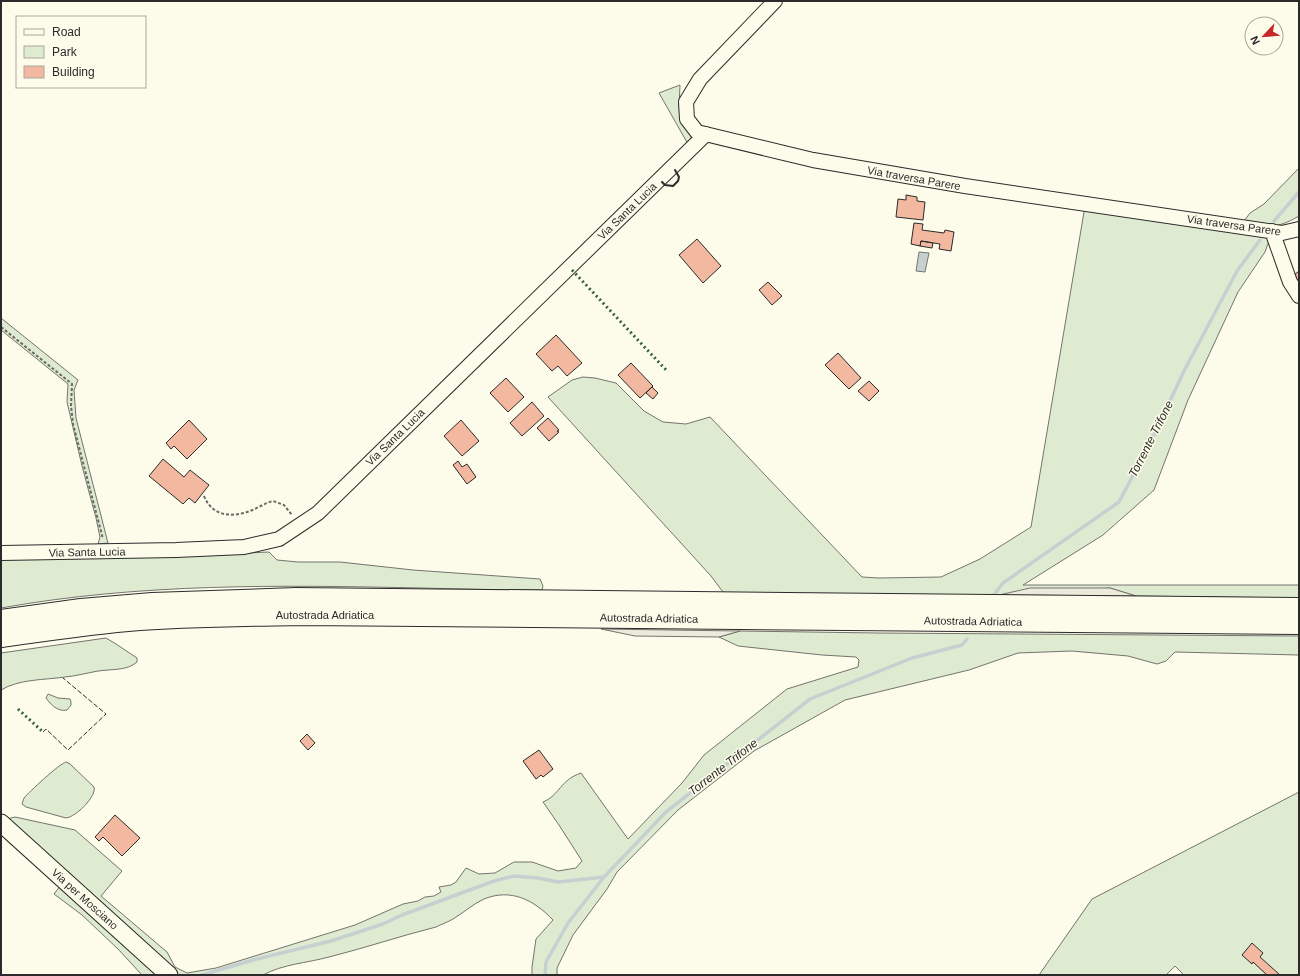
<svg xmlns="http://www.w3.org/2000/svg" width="1300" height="976" viewBox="0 0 1300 976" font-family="Arial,sans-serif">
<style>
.green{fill:#deebd1;stroke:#74746e}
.parking{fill:#eceadb;stroke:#74746e}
.water{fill:#c7d0d0;stroke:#74746e}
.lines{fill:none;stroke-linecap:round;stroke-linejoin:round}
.stream{stroke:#c7d0d0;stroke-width:3.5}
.building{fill:#f2b8a0;stroke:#2b2b2b}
.minor-casing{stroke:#2b2b2b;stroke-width:16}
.major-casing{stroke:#2b2b2b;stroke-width:19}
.highway-casing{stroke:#2b2b2b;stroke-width:22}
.path{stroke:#6a6964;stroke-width:2;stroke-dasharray:3 2;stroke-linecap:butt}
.minor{stroke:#fdfbea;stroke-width:14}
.major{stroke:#fdfbea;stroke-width:17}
.highway{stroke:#fdfbea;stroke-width:20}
.hedge{stroke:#34623c;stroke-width:3;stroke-dasharray:2 3;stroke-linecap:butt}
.fence{stroke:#2b2b2b;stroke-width:1;stroke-dasharray:5 2;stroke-linecap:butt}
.wall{stroke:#2b2b2b;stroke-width:2}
.labels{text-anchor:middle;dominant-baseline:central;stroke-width:3;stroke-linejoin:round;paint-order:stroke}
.street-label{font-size:11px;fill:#2b2b2b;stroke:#fdfbea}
.water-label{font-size:12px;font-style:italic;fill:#2b2b2b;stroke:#fdfbea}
</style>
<rect width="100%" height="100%" fill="#fdfbea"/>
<path class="green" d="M680,85L679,108L693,134L688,144L659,93Z
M1299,168V216C1275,230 1270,226 1244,221L1250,213L1264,204Z
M1085,206L1255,231L1270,238L1265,252L1238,292L1188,400L1154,490L1103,535L1023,585H1299V598L1136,596L1110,588L999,595L726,596L711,576L548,397L572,380L583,377L595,378L616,383L644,411L663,422L686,424L710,417L862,577L879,578L941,577L980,559L1031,527Z
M1,318L78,380L74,390L76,418L108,543L98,544L100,537L96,518L82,466L67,402L68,384L1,330Z
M269,552L277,560L298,562H340L413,570L540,579L543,586L542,590C502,590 462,589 421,588C281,585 140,583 1,608V558L162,557Z
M740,631L878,633L1299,636V655L1175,652L1166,661L1157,664L1128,656L1072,651L1018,653L969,670L845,700L754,751L678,810L617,872L607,889L573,935L557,968V975H532V967L536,939L553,920C534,900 511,888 484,899C473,904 463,913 453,919C448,922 442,924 436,927C400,936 365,948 329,957C307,963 283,964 263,975H177L7,819L15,817L75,830L122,871L101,896L167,952L175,967L187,973L216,968L355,925L403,904L418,901L425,897L434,896L441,892L439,887L451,885L456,882L466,868L479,874L495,873L514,862H532L558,871L576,868L582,861L559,825L543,802C560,795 560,780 581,773L628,839L682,783L704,755L787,689L858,667L859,660L856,657L822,655L738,646L719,637Z
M106,638L116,644L137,658V662C127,671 111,669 98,671C87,673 76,676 65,677C44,680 19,679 1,690V653Z
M48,694L58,698L70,699L71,702V705L67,710C58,712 51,705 46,698Z
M66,762L70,764L94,787C97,796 76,817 66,818L26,807L22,804C23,801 23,801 24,798C29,792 59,764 66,762Z
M1299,792V975H1184L1175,966L1166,975H1039L1092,899Z
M61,885L160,975H142L118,949L82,915L54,894Z"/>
<path class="parking" d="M1030,588H1110L1136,596L999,595Z
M601,629L740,631L719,637L635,636Z"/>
<path class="water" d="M919,252L929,253L925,272L916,271Z"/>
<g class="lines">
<path class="stream" d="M1274,221L1299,192
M993,596L1003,583L1119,502L1154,435L1185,369L1237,271L1260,240
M202,975L253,960L331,941L383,924L402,915L494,881L514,876L538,878L558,882L604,877
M545,975L546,962L568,923L604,877L666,812L810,699L912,658L962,645L967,639"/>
</g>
<path class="building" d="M906,195L917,197V201L925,202L923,220L896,217L898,199L906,200Z
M914,223L923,224L922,230L944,233L945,230L954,232L951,251L939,249L940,244L921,241L920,246L911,244Z
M697,239L721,266L703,283L679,255Z
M921,241L933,243L932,248L920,246Z
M1299,271V287L1294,275Z
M768,282L782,296L772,305L759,290Z
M556,335L582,363L567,376L558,366L552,371L536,354Z
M838,353L861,378L849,389L825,365Z
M631,363L653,386L640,398L618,375Z
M506,378L524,397L508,412L490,393Z
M869,381L879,391L869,401L858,391Z
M652,387L658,393L653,399L646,393Z
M532,402L544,416L522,436L510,423Z
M548,418L559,430L557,431L559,432L549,441L537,428Z
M189,420L207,439L187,459L174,446L171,449L166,443Z
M461,420L479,441L462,456L444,436Z
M163,459L184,477L190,470L209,485L195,503L189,498L183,504L149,476Z
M458,461L462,467L467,464L476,477L467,484L453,465Z
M307,734L315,743L308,750L300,741Z
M539,750L553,769L543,777L541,775L536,779L523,761Z
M115,815L140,838L122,856L103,837L99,841L95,837Z
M1252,943L1263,953L1260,957L1280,975H1267L1253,962L1252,964L1242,955Z"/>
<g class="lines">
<g class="minor-casing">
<path id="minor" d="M775,1L700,79L686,102L687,119L697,132L813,160L965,186L1282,233L1299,229
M1272,231L1290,282L1299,296
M1,553L176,550L244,547L279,539L318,513L706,134"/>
</g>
<g class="major-casing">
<path id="major" d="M1,823L169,975"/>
</g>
<g class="highway-casing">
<path id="highway" d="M1,620L81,609L152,603L296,598L1299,608
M1,637C43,631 85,625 128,621C187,616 246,616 304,615L1299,624"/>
</g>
<path class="path" d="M1,327L72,384L71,406L73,424L103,539
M204,496C212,516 231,518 250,511C258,508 265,503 273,501L284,505L292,515"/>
<use href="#minor" class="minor"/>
<use href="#major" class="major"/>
<use href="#highway" class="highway"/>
<path class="hedge" d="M572,270L668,372
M18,709L43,732"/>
<path class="fence" d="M43,732L46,729L68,750L106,714L63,678"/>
<path class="wall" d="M662,182L665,185L673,186L678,181L679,177L675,170"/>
</g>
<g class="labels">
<g class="street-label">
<text transform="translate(914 178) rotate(10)">Via traversa Parere</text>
<text transform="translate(627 211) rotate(-44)">Via Santa Lucia</text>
<text transform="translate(1234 225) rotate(8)">Via traversa Parere</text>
<text transform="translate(395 437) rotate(-44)">Via Santa Lucia</text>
<text transform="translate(87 552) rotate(-1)">Via Santa Lucia</text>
<text x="325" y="615">Autostrada Adriatica</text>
<text transform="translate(649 618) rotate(1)">Autostrada Adriatica</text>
<text transform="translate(973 621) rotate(1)">Autostrada Adriatica</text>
<text transform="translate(85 899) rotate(42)">Via per Mosciano</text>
</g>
<g class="water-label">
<text transform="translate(1151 439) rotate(-63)">Torrente Trifone</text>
<text transform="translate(723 767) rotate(-38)">Torrente Trifone</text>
</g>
</g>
<rect width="1300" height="976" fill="none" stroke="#2b2b2b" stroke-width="4"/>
<rect x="16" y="16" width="130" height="72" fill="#fdfbea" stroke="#a9a89e"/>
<rect x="24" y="29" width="20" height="6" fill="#fdfbea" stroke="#a9a89e"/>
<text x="52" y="36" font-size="12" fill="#2b2b2b">Road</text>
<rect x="24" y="46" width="20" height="12" fill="#deebd1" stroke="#a9a89e"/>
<text x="52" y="56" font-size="12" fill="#2b2b2b">Park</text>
<rect x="24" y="66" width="20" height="12" fill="#f2b8a0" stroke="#a9a89e"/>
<text x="52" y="76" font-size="12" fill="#2b2b2b">Building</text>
<g transform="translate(1264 36) rotate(244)"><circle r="19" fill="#fdfbea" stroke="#a9a89e"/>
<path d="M0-3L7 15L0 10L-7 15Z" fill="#c62828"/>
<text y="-6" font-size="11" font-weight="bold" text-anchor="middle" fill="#2b2b2b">N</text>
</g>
</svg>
